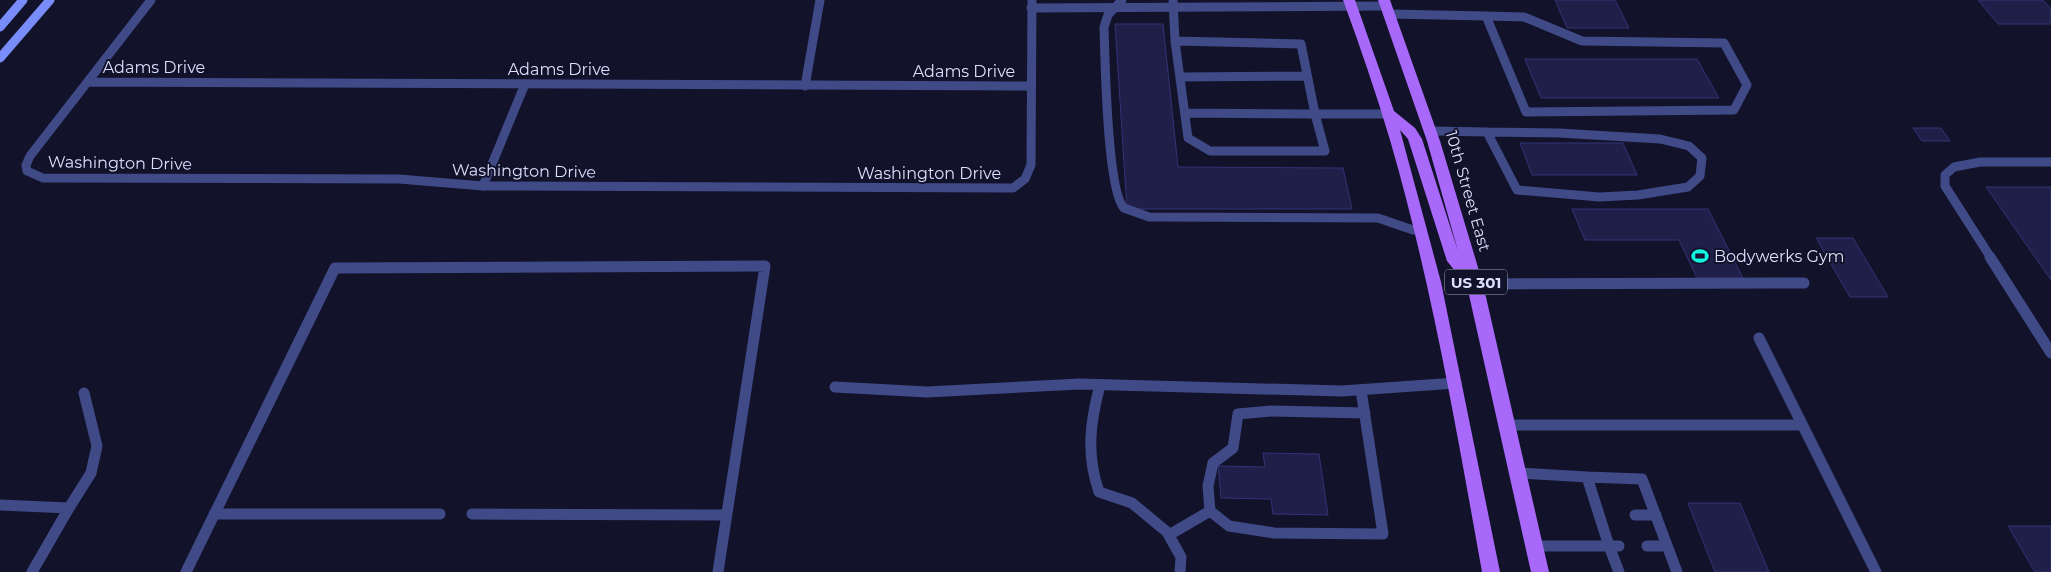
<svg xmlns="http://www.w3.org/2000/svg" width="2051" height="572" viewBox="0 0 2051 572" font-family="Montserrat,sans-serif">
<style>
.building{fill:#201f4a;stroke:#333275}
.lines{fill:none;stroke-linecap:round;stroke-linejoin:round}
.lane-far1{stroke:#3f4a87;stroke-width:9}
.lane{stroke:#3f4a87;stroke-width:11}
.street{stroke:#3f4a87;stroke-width:9}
.secondary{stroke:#788df9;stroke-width:9}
.primary{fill:#a868f9;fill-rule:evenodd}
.labels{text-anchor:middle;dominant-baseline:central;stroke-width:4;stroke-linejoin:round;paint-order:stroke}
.shield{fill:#12122a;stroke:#a0a2be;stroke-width:1}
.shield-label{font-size:15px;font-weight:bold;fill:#dddffe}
.street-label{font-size:16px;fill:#dddffe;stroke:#12122a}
.poi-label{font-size:16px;fill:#dddffe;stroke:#12122a;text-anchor:start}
</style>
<rect width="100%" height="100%" fill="#12122a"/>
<path class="building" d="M1555,0H1615L1629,28H1567Z
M1978,0H2043L2051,9V24H1998Z
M1115,24H1163L1178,167L1343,168L1352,209H1127Z
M1525,59H1697L1719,98H1541Z
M1913,128H1941L1950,141H1922Z
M1520,143H1623L1637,175H1532Z
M1986,187H2051V280Z
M1572,209H1708L1743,278H1697L1679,240H1585Z
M1816,238H1853L1888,297H1850Z
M1263,453L1319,454L1328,515L1273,514L1271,499L1221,498L1218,466L1265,467Z
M1688,503H1740L1769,572H1715Z
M2008,526H2051V572H2035Z"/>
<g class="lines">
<path class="lane-far1" d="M1122,0L1108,15L1104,27C1105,57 1107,191 1124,208L1149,217L1378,218L1413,230H1422
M1173,0L1175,41L1188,138L1210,151H1325L1315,114H1390
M1389,14L1486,16
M1486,16L1524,17L1582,41L1724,43L1747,85L1734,110L1526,112Z
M1175,41L1301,44L1315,114L1185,113
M1180,77L1307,76
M1432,131L1487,132
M1487,132L1559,133L1660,139L1689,146L1702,158L1700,176L1688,187L1638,195L1599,197L1517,190Z
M483,186L525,84
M1991,258L1945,186V175L1954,167L1980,162H2051"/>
<path class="lane" d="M1990,257L2051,353
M1476,284L1804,283
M1759,338L1876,572
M1100,385C1090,423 1086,454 1099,492L1132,503L1167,532L1181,557L1180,572
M835,387L927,392L1079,384L1342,391L1456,383
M1509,425H1802
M1519,473L1587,477L1609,546H1534
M1587,477L1642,479L1677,572
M0,505L69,508L32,572
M69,508L91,473L97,446L84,393
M1210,511L1208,486L1213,463L1233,448L1238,414L1271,411L1365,413
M214,514H440
M472,514L726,515
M1635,515H1656
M1169,535L1210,511L1229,526L1274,533L1383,534L1361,390
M1619,546H1609L1619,572
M1647,546H1667
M186,572L335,268L765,266L718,572"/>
<path class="street" d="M151,0L30,156L26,165L27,171L43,178L399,179L483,186L1013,188L1025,179L1031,165L1032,0
M1031,8L1387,6
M88,82L1030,86
M805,86L820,0"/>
<path class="secondary" d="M0,27L23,0
M0,58L50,0"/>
<path class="primary" d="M1343,0H1355L1394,111L1415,128L1422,139L1458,251L1427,141L1378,0H1390L1440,141L1483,284L1549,572H1531L1467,286L1447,261L1408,139L1400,130L1441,282L1500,572H1482C1456,427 1431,281 1390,140C1376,93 1360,46 1343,0Z"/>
</g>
<defs>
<g id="stadium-bare" transform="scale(1.35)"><path d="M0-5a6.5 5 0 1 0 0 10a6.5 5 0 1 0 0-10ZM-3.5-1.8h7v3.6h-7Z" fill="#11f5e1" stroke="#12122a" stroke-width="2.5" paint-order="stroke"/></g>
</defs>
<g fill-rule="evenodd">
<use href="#stadium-bare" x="1700" y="256"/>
</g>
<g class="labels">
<rect class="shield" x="1445" y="269.5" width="62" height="25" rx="4"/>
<g class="shield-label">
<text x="1476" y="282">US 301</text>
</g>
<g class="street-label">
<text x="154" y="67">Adams Drive</text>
<text x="559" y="69">Adams Drive</text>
<text x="964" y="71">Adams Drive</text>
<text transform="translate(120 163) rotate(1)">Washington Drive</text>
<text transform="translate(524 171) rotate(1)">Washington Drive</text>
<text x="929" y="173">Washington Drive</text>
<text transform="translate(1468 191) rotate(74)">10th Street East</text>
</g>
<g class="poi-label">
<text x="1714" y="256">Bodywerks Gym</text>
</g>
</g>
</svg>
